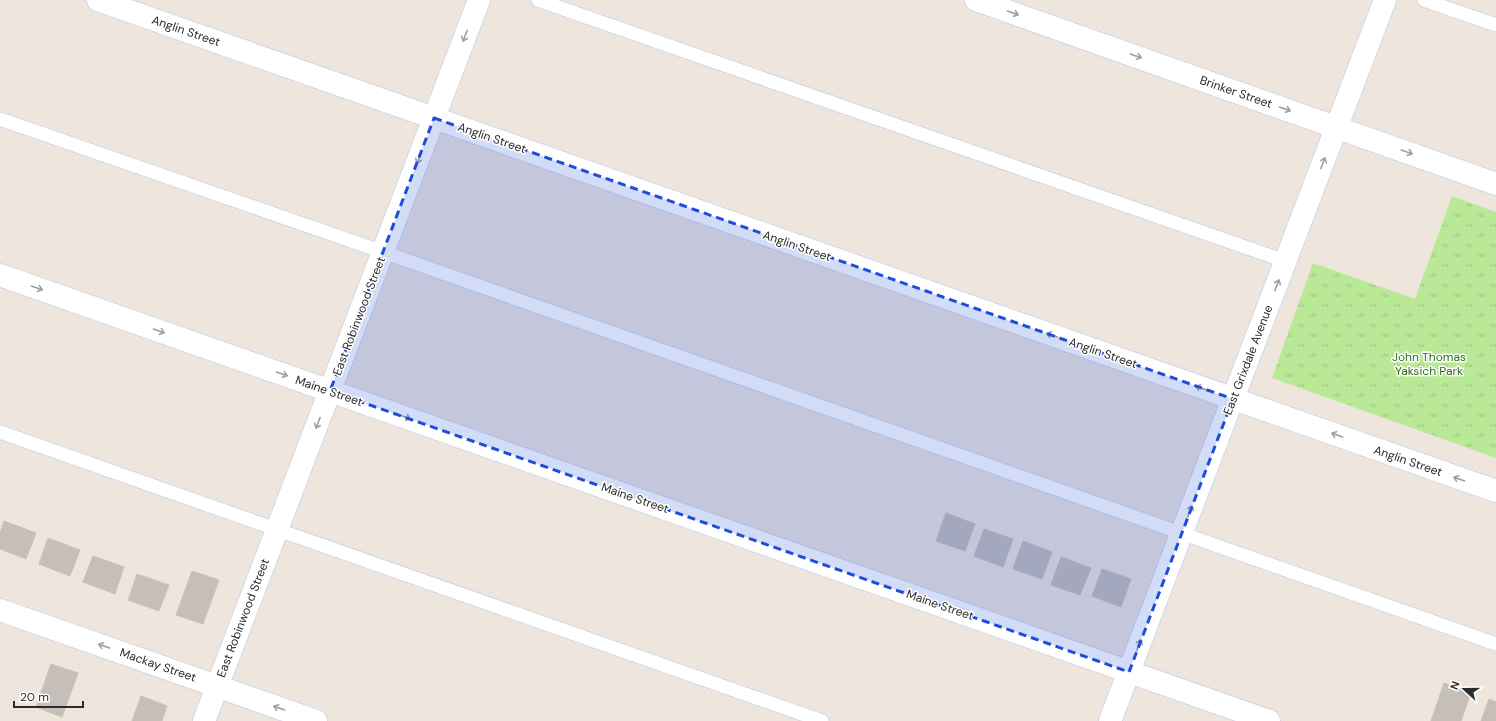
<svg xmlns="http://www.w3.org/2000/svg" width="1496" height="721" viewBox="0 0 1496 721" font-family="'DM Sans',sans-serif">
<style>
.park{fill:url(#park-tufts)}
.building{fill:#c6bfb9;stroke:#cac1b6}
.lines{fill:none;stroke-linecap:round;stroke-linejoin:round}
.lane-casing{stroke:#d2d7e5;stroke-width:15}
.street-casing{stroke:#d2d7e5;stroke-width:24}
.lane{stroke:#fff;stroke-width:13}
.street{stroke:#fff;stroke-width:22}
.oneway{stroke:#a0a0a0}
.marked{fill:#1d4ed8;fill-opacity:0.2;stroke:#1d4ed8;stroke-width:3;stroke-dasharray:8 5;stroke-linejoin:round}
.labels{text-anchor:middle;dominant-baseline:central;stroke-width:3;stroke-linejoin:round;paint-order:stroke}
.street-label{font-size:12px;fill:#2b2b2b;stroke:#fff}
.park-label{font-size:12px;fill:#306e16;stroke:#fff}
</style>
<defs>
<pattern id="park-tufts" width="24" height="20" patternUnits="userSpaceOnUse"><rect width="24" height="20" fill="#b9e896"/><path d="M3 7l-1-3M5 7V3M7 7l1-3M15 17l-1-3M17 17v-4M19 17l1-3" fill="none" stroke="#9fc781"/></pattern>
</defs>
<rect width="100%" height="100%" fill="#eee5dd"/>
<path class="park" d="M1452,196L1496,212V458L1272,378L1313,263L1415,299Z"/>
<path class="building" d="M946,513L975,524L965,551L936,541Z
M4,521L36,533L26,559L0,549V533Z
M984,529L1013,539L1003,567L974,556Z
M48,538L80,550L70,576L39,564Z
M1023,541L1052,552L1042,579L1013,569Z
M93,556L124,567L115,594L83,582Z
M1061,557L1091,568L1080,595L1051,585Z
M1102,569L1131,579L1121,607L1092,596Z
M192,571L219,580L203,624L176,615Z
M137,574L169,585L159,611L128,600Z
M51,664L78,673L62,717L36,707Z
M1444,683L1471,693L1461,721H1431Z
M141,696L167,706L162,721H132Z
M1489,699L1496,702V721H1481Z"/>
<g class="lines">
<g class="lane-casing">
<path id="lane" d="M538,0L1285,261
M1424,0L1496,25
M0,119L383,252L1496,644
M0,432L822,721"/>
</g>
<g class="street-casing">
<path id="street" d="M98,0L1496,491
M976,0L1496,184
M0,275L1269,721
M0,610L316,721
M204,721L479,0
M1110,721L1385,0"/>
</g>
<use href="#lane" class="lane"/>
<use href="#street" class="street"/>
</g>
<defs><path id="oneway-shaft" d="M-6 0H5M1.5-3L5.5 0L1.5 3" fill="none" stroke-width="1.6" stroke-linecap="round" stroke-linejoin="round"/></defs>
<g class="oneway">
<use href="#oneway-shaft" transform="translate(1013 13) rotate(19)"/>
<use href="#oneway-shaft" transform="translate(465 36) rotate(111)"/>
<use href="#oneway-shaft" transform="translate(1136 56) rotate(19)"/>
<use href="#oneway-shaft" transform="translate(1285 109) rotate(19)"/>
<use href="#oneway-shaft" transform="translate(1407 152) rotate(20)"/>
<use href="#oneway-shaft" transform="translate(419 158) rotate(111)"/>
<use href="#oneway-shaft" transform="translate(1323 163) rotate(-69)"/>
<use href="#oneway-shaft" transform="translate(1277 285) rotate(-69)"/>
<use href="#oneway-shaft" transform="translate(37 288) rotate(19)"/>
<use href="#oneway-shaft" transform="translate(159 331) rotate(19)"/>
<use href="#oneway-shaft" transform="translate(1052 335) rotate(-161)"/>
<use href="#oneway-shaft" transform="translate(282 374) rotate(19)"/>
<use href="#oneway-shaft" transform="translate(1201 388) rotate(-161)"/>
<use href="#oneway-shaft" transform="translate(405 417) rotate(19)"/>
<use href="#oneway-shaft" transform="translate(318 423) rotate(111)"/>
<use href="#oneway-shaft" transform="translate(1337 435) rotate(-161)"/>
<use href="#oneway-shaft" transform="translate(1459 479) rotate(-161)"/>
<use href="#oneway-shaft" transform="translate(1190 511) rotate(-69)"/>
<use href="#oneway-shaft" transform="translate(1139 645) rotate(-69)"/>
<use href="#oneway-shaft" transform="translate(104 646) rotate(-161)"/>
<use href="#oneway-shaft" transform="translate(279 708) rotate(-161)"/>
</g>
<path class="marked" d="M434,118L1233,399L1129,672L330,391Z"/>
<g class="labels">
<g class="street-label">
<text transform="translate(186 31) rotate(19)">Anglin Street</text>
<text transform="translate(1236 92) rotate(19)">Brinker Street</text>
<text transform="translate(492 138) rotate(19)">Anglin Street</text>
<text transform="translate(797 246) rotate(19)">Anglin Street</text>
<text transform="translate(359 316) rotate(-69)">East Robinwood Street</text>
<text transform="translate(1103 353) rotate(19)">Anglin Street</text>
<text transform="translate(1248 360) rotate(-69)">East Grixdale Avenue</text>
<text transform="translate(329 391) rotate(19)">Maine Street</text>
<text transform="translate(1408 461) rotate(19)">Anglin Street</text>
<text transform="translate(635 498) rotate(19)">Maine Street</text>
<text transform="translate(940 605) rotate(19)">Maine Street</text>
<text transform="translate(243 618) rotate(-69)">East Robinwood Street</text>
<text transform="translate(158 665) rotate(19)">Mackay Street</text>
</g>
<g class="park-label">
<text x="1429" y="357">John Thomas<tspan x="1429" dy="14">Yaksich Park</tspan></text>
</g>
</g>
<g transform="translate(1464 689) rotate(291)" stroke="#ffffff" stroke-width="3" paint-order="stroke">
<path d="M0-3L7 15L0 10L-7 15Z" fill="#2b2b2b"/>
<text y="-6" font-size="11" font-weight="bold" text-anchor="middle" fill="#2b2b2b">N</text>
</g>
<path d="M14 701v6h69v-6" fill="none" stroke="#2b2b2b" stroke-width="2"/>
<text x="20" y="701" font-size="12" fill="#2b2b2b" stroke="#ffffff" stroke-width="3" paint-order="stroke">20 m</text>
</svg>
